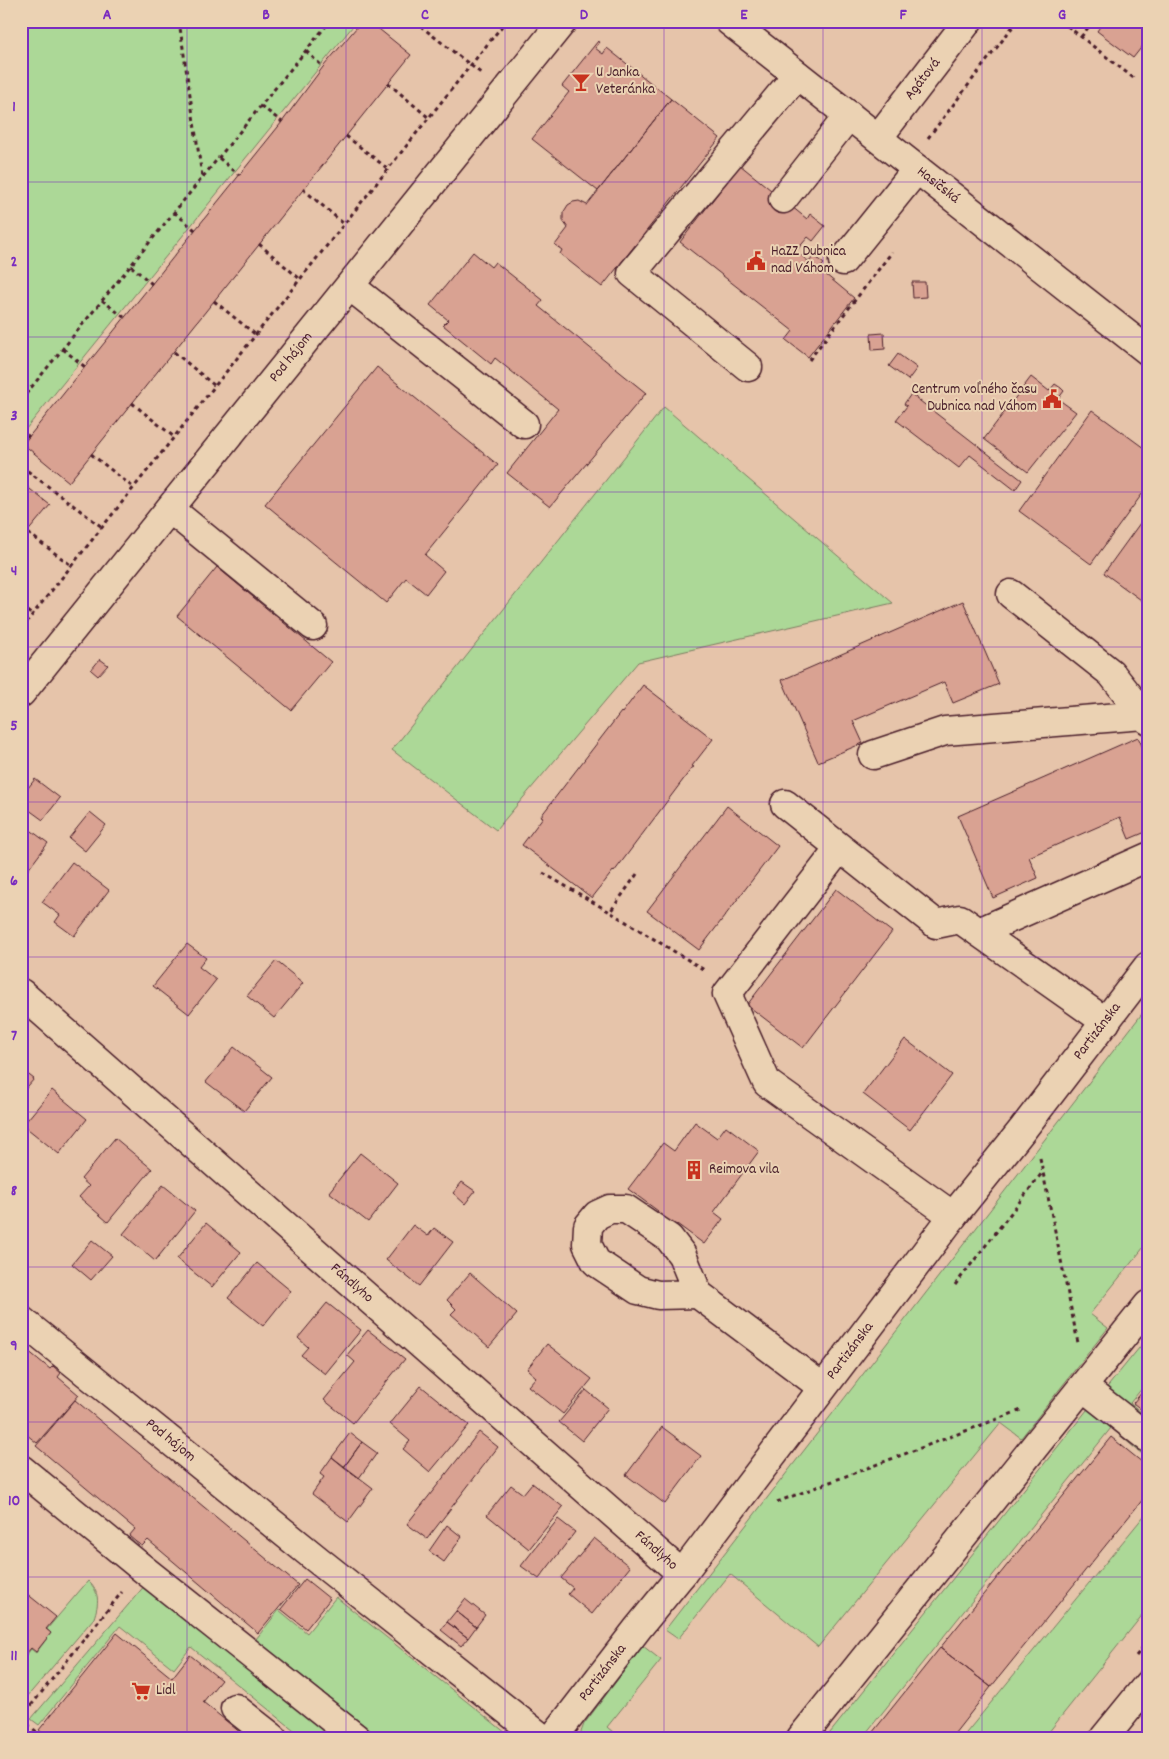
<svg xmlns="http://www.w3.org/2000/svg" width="1169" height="1759" viewBox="0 0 1169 1759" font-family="Dekko,sans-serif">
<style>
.green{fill:#acd897;stroke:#7b7c61}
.building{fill:#d9a292;stroke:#4a1f2b}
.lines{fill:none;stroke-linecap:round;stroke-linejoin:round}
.minor-casing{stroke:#4a1f2b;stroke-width:31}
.major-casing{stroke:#4a1f2b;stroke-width:31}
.path{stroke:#4a1f2b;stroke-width:3;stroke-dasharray:4 4;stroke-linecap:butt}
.minor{stroke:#ebd2b3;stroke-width:28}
.major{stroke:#ebd2b3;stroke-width:28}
.grid{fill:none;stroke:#7b2cbf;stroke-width:1;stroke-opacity:0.55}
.labels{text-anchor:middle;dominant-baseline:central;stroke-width:4;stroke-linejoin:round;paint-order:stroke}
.poi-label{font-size:15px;fill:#4a1f2b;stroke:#ebd2b3;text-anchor:start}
.street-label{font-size:15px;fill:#4a1f2b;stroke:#ebd2b3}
.neatline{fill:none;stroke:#7b2cbf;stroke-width:2}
.grid-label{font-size:16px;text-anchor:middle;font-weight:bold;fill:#7b2cbf}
</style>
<rect width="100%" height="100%" fill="#e6c4aa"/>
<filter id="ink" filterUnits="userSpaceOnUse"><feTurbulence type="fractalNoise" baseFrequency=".02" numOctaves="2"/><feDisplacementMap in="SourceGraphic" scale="10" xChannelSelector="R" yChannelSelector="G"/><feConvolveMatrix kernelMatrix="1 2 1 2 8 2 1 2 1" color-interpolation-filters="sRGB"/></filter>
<g filter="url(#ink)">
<path class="green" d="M21,21H357L21,435Z
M664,407L893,603L638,662L496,830L392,750Z
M1148,1006V1242L1090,1314L1108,1328L1021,1438L1001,1423L818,1647L730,1574L678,1639L665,1630Z
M1148,1337V1381L1130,1403L1148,1418V1433L1100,1396Z
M1095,1400L1148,1443V1459L1111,1428L862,1738H826Z
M1148,1511V1608L1044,1738H962Z
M88,1581C100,1592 99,1603 94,1618L21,1704V1661L31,1649L36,1653L51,1633L47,1629Z
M146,1584L338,1738H304L191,1647L174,1669L120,1626L39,1725L31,1719Z
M336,1597L511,1737L380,1738L256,1639L279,1610L307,1633Z
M643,1646L661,1660L607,1727L620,1738H582L581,1732L584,1724Z"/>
<path class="building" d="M362,21H369L411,55L69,482L23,444L282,122L323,67Z
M1104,21H1148V39L1133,58L1097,31Z
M598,41L600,42L595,48L603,54L607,48L671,99L598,191L532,139L569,92L562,86Z
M671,99L720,138L602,287L560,254L562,250L555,245L568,228L563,221V213L568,205L573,202L579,201L587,205Z
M740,165L807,219L810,214L825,226L813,241L808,237L796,251L809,262L814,256L824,264L819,269L854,298L808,357L786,340L793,331L680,242Z
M473,252L491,267L495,262L505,270L543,300L538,306L646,393L550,507L507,473L558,409L495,358L491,364L443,325L448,320L430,305Z
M912,282H925L926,297L913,298Z
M884,333L885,349L872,350L871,334Z
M898,354L917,368L908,380L889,366Z
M377,367L498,465L425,555L444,571L426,594L406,578L386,603L265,504Z
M1031,377L1049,391L1055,384L1061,388L1064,391L1058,399L1076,412L1028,472L984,439Z
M911,394L1022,480L1015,490L970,455L959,468L896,420L907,406L904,404Z
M1092,410L1148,451V486L1091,564L1019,511Z
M21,482L50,505L21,540Z
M1148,512V605L1104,573Z
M217,567L331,662L291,710L177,616Z
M963,601L999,684L953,703L944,682L853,721L863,743L818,762L782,680Z
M100,659L108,665L98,676L91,670Z
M643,685L713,739L692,766L694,767L692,768L614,872L613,871L592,898L522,845L543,817L541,816L621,712L622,713Z
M1138,737L1148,759V831L1129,839L1120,817L1029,857L1038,878L993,898L958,816Z
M35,779L60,798L43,820L21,804V797Z
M727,806L778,846L699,950L647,911Z
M90,812L106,825L85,851L69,838Z
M21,823L48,843L21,879Z
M72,862L109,890L74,936L55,922L60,915L42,902Z
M836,889L892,932L803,1048L747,1005Z
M187,944L206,958L199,967L216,980L189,1014L153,986Z
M276,961L303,983L274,1018L247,996Z
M905,1039L952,1075L910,1130L863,1094Z
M234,1047L272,1077L244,1111L206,1082Z
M21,1069L34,1079L21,1094Z
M52,1090L87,1119L59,1154L23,1125Z
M695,1122L717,1138L726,1126L759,1151L714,1212L723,1219L704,1244L677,1224L671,1232L652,1219L658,1211L628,1189L663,1143L674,1151Z
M115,1138L152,1169L108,1222L79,1197L89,1186L81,1179Z
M360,1153L398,1183L368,1222L329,1192Z
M462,1182L475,1191L465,1204L453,1193Z
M163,1185L195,1211L155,1261L123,1234Z
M206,1223L241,1252L212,1287L177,1259Z
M413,1225L428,1236L434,1228L453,1242L419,1286L386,1260Z
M92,1240L112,1256L91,1280L72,1264Z
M257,1263L291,1291L263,1326L228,1298Z
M470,1273L517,1314L489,1347L451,1314L456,1309L447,1300Z
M327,1303L361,1330L325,1374L301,1355L308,1347L298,1338Z
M368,1330L405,1359L353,1423L324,1400L355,1362L347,1355Z
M547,1344L592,1379L563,1414L528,1386L536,1377L527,1369Z
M21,1345L50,1369L53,1366L61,1373L58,1377L79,1395L37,1443L21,1430Z
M1148,1385V1415L1133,1403Z
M421,1386L469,1425L430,1472L403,1449L410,1441L390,1424Z
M586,1390L608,1408L582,1441L559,1422Z
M75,1400L298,1585L258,1633L148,1540L142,1546L136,1542L129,1536L135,1529L36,1446Z
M662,1427L701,1456L665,1504L626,1475Z
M479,1432L498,1447L427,1539L407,1524Z
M350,1433L362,1442L344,1467L332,1457Z
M1111,1437L1148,1467V1493L991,1687L940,1648Z
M362,1442L377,1453L359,1478L344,1467Z
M332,1457L373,1488L348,1522L312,1494L324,1477L320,1474Z
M532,1483L563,1507L529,1549L487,1515L511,1485L523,1494Z
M558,1519L575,1532L539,1579L521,1566Z
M447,1525L462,1537L444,1562L429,1551Z
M594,1538L630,1567L592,1614L568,1594L573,1588L561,1578Z
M305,1579L330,1599L306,1629L281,1609Z
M21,1589L56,1617L46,1629L51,1633L36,1652L31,1648L21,1660Z
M465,1599L485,1615L476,1627L456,1611Z
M456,1611L476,1627L468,1638L447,1622Z
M447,1622L468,1638L461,1646L441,1630Z
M117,1633L172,1678L190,1655L221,1680L203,1702L247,1738H48L39,1730Z
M940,1648L991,1687L951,1738H868Z"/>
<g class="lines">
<g class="minor-casing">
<g id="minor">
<path id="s1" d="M729,21L1148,351"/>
<path id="s2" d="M878,138L968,21"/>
<path d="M783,199L849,115"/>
<path d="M843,261L917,169"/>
<path d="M350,286L524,424"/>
<path d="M748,367L632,273L797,75"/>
<path d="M170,509L313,626"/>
<path d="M1011,594L1111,673L1148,720"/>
<path id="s3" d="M21,693L563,21"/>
<path d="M873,755L945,731L1144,715"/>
<path d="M785,804L936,924L960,919L1106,1022"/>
<path d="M839,849L727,994L767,1083L953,1216"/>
<path d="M979,932L1148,857"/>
<path id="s4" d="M21,993L682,1574"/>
<path d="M610,1209H626L669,1238L682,1255L698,1294L658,1295L638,1290L596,1262L587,1244L588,1226L597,1215Z"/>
<path d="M698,1294L822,1387"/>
<path id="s5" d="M21,1320L319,1561L542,1738"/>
<path d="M1083,1387L1148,1438"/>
<path d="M21,1469L142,1568L356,1738"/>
<path d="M235,1708L273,1738"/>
<path id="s6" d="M553,1738L638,1628L682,1574L953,1216L1023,1129L1148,966"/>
<path d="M801,1738L1148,1305"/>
</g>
</g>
<g class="major-casing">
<path id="major" d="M1104,1738L1148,1684"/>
</g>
<path class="path" d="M179,21L202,176
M414,21L482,74
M693,21L700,26
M1061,21L1136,80
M21,23L23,21
M1081,37L1093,21
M306,51L323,67
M388,83L429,118
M261,106L282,122
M346,136L388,169
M928,138L1017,21
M219,158L239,175
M303,189L344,224
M174,212L195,230
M259,244L300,279
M131,266L152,284
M102,300L125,318
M214,301L256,335
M63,349L85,367
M174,352L215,386
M809,360L892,252
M21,400L330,21
M132,403L174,437
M21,429L29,437
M91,454L134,488
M21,466L102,527
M28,533L72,566
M21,606L32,615
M21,629L506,21
M543,873L610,912
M637,874L610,912L706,971
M1040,1158L1078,1343
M955,1285L1042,1173
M777,1502L1024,1409
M1136,1656L1148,1641
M21,1718L122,1592
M21,1719L44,1738"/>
<use href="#minor" class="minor"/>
<use href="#major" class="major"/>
</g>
</g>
<path class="grid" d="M187,21V1738M346,21V1738M505,21V1738M664,21V1738M823,21V1738M982,21V1738M21,182H1148M21,337H1148M21,492H1148M21,647H1148M21,802H1148M21,957H1148M21,1112H1148M21,1267H1148M21,1422H1148M21,1577H1148"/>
<defs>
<g id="bar-bare" transform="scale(1.5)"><path d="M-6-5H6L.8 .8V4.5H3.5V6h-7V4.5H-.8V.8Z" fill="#c8321e" stroke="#ebd2b3" stroke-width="2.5" paint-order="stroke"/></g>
<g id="civic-bare" transform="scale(1.5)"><path d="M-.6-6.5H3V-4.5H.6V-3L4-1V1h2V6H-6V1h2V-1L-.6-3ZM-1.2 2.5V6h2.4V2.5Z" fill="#c8321e" stroke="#ebd2b3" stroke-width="2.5" paint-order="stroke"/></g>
<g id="building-bare" transform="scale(1.5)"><path d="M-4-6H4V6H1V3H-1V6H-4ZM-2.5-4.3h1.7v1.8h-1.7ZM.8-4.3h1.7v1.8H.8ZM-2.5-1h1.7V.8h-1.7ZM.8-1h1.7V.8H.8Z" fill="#c8321e" stroke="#ebd2b3" stroke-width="2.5" paint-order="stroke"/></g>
<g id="supermarket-bare" transform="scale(1.5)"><path d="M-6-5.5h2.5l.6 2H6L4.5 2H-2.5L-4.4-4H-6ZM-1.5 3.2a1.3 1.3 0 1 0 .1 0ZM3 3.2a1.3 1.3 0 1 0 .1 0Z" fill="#c8321e" stroke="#ebd2b3" stroke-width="2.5" paint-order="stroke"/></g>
</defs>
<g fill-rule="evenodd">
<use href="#bar-bare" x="581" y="82"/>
<use href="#civic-bare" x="756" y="261"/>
<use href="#civic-bare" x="1052" y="399"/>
<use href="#building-bare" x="694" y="1170"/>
<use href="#supermarket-bare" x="141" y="1691"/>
</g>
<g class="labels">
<g class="poi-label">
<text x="596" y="73">U Janka<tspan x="596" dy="17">Veteránka</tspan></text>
<text x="771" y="252">HaZZ Dubnica<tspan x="771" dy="17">nad Váhom</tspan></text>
<text x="1037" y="390" text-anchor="end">Centrum voľného času<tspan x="1037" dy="17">Dubnica nad Váhom</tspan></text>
<text x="709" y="1170">Reimova vila</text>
<text x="156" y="1691">Lidl</text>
</g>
<g class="street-label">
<text stroke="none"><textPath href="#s2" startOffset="74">Agátová</textPath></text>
<text stroke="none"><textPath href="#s1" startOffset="266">Hasičská</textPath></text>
<text stroke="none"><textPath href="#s3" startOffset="431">Pod hájom</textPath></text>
<text stroke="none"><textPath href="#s6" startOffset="892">Partizánska</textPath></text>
<text stroke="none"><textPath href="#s4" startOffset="440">Fándlyho</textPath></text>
<text stroke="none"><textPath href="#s6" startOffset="488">Partizánska</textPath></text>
<text stroke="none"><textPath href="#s5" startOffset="192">Pod hájom</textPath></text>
<text stroke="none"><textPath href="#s4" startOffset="845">Fándlyho</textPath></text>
<text stroke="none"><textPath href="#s6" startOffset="82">Partizánska</textPath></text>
</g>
</g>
<rect width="1169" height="1759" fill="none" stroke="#ebd2b3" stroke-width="55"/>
<rect x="28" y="28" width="1114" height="1704" class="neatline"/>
<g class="grid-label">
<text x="107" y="19">A</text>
<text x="266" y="19">B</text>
<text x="425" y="19">C</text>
<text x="584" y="19">D</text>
<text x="744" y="19">E</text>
<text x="903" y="19">F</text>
<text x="1062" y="19">G</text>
<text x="14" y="111">1</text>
<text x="14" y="266">2</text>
<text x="14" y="420">3</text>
<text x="14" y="575">4</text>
<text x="14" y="730">5</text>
<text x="14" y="885">6</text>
<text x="14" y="1040">7</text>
<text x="14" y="1195">8</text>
<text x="14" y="1350">9</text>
<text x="14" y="1505">10</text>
<text x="14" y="1660">11</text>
</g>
</svg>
